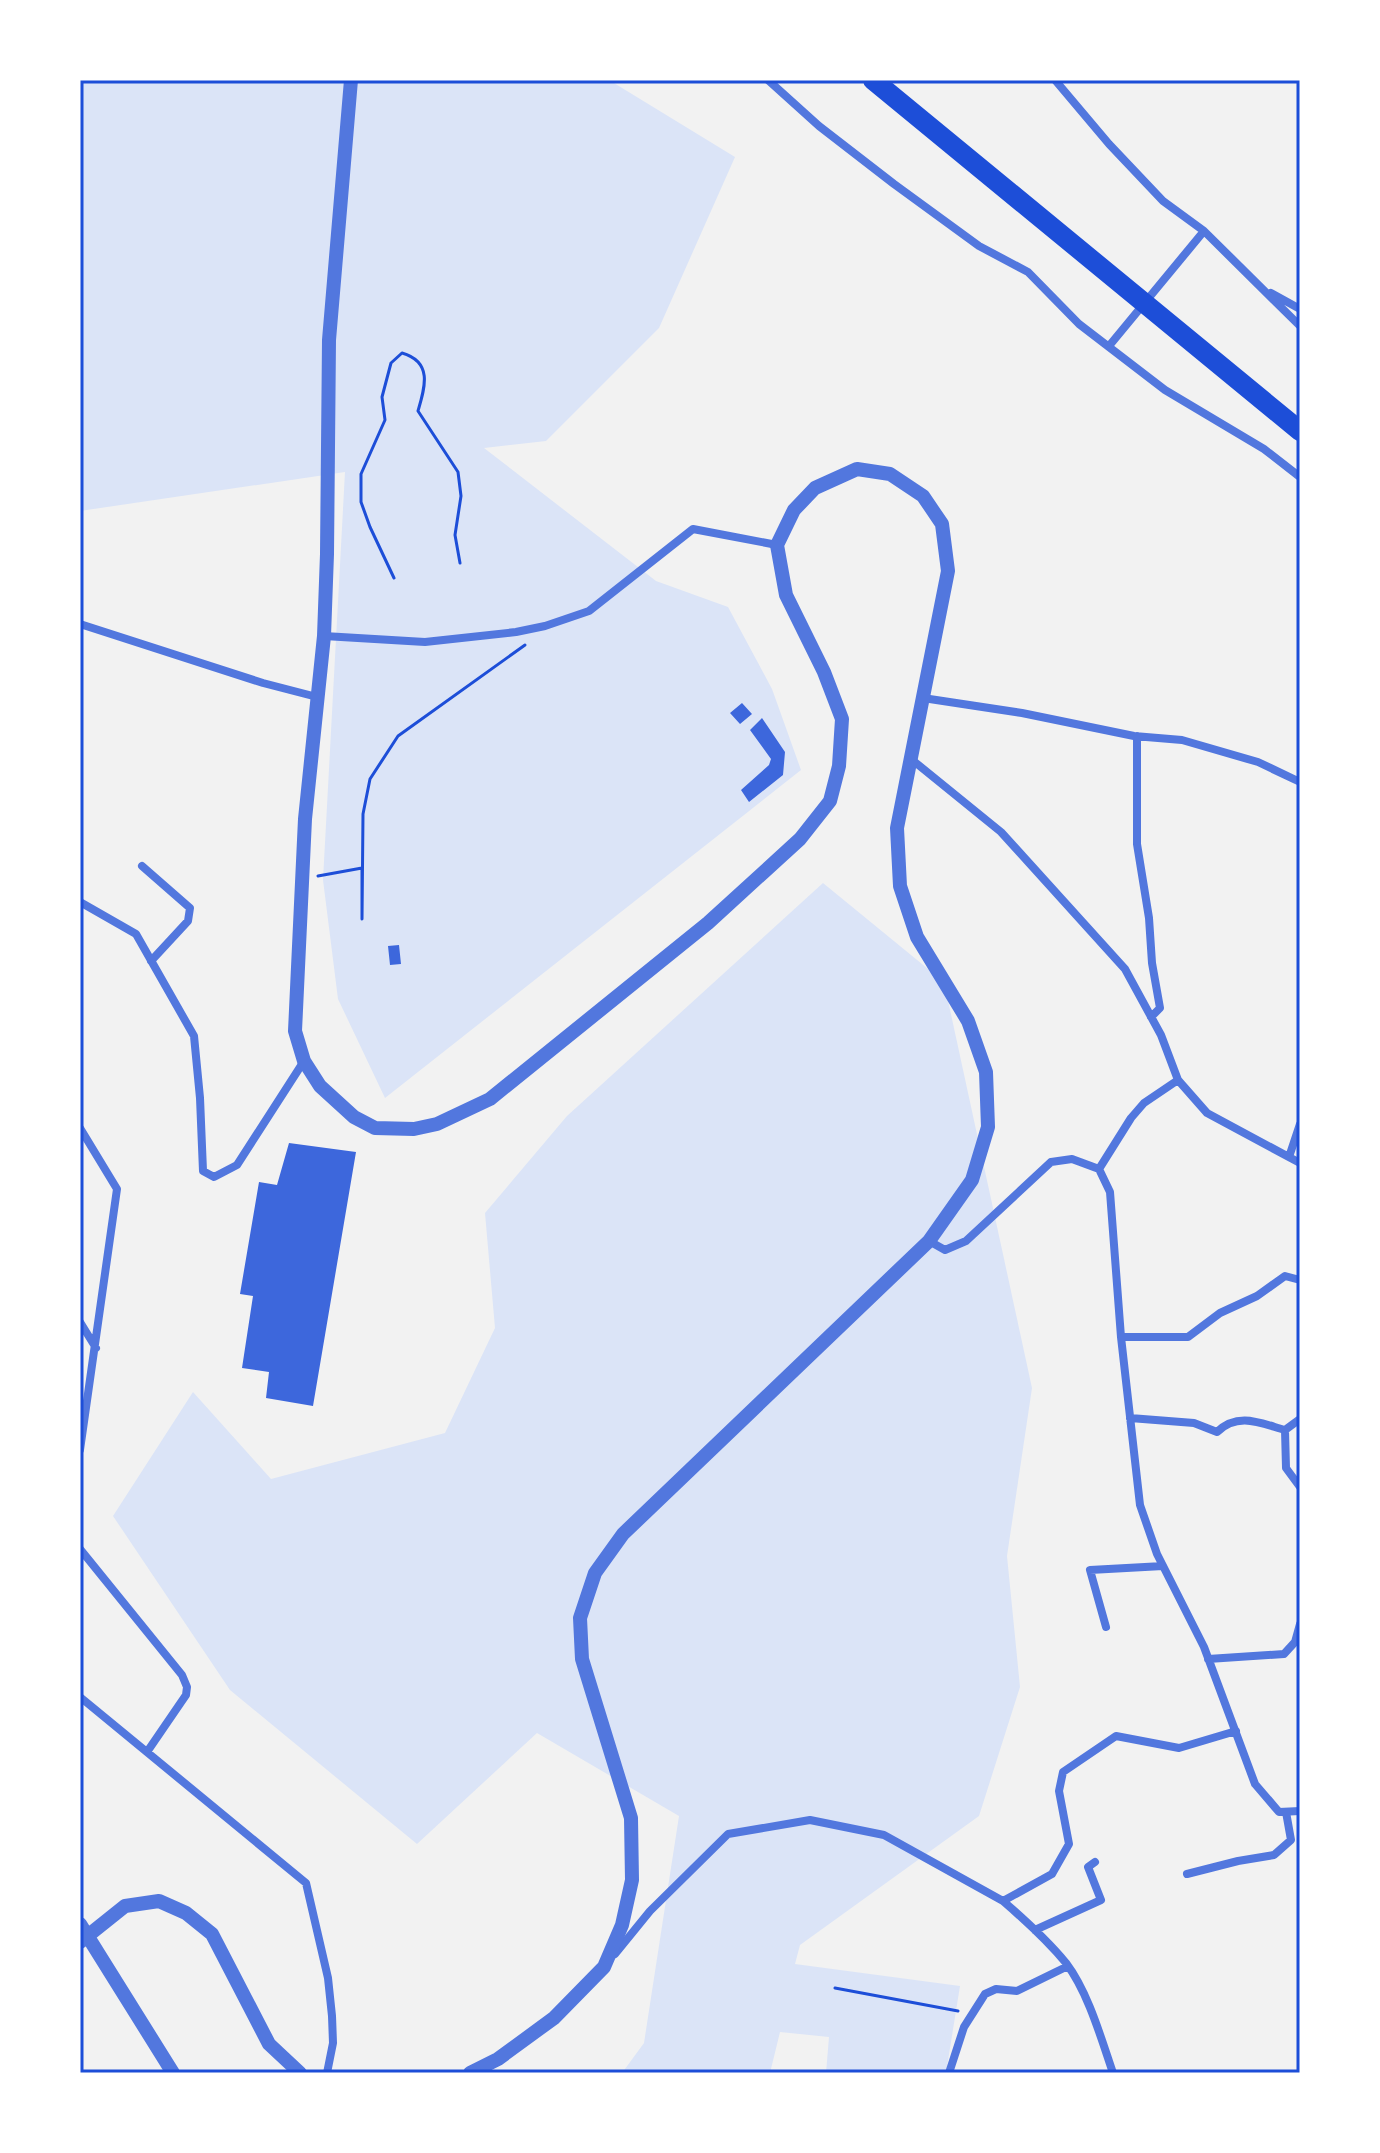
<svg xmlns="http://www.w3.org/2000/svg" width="1380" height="2153" viewBox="0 0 1380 2153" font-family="Roboto,sans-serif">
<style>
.green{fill:#dbe4f7}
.building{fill:#3d67dc}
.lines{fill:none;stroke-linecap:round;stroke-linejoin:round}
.path{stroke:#1d4ed8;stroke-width:3}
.minor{stroke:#5277de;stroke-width:8}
.tertiary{stroke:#5277de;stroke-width:14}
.motorway{stroke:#1d4ed8;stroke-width:20}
.neatline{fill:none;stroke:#1d4ed8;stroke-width:3}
</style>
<rect width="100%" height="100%" fill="#f2f2f2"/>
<path class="green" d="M80,80H609L735,157L659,328L546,441L484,448L656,581L728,607L772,689L801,770L385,1098L338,999L323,880L345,472L80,511Z
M823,883L944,982L1032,1388L1007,1556L1020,1687L979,1816L800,1945L795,1964L960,1986L946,2073H826L829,2037L780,2032L770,2073H622L644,2043L679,1816L537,1733L417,1844L230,1690L113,1516L193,1392L271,1479L445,1433L495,1328L485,1213L567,1116Z"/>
<path class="building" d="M742,703L752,714L740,724L730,713Z
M762,718L785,752L783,775L749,802L741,790L769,765L771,759L750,730Z
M399,945L401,964L390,965L388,946Z
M289,1143L356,1152L313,1406L266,1398L269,1372L242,1368L253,1296L240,1294L259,1182L277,1185Z"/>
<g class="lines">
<path class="path" d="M394,578L370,527L361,502V474L385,420L382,397L391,363L402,353C433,362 425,387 418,411L458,472L461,496L455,535L460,563
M318,876L362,868V919L363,814L370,779L398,736L525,645
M835,1988L958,2011"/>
<path class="minor" d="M768,80L819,126L894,184L979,246L1028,272L1079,324L1165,390L1264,449L1300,477
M1055,80L1109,144L1163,201L1204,231L1300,326
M1271,293L1300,309
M1109,346L1204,231
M80,624L263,683L317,697
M324,636L425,642L516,632L545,626L589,611L693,529L777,545
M923,698L1022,713L1134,736L1182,740L1258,762L1300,782
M1137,736V844L1149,918L1152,963L1160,1008L1151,1017
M911,759L1001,832L1125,969L1161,1035L1178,1080L1207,1113L1300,1163
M142,866L190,908L188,921L151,961
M80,902L136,934L194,1036L200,1098L203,1171L214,1177L237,1165L304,1061
M80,1128L117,1189L80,1450
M1289,1157L1300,1124
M1099,1169L1131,1118L1144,1103L1178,1080
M929,1241L945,1250L966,1241L1051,1162L1072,1159L1099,1169L1110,1192L1121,1337L1140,1505L1157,1554L1204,1647L1255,1784L1279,1812L1300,1811
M80,1322L96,1348
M1121,1337H1188L1220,1313L1257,1296L1285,1276L1300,1280
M1130,1418L1194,1423L1217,1432C1238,1412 1260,1423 1285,1430L1300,1419
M1285,1430L1286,1468L1300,1487
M80,1549L182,1675L187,1687L186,1695L147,1752
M1106,1627L1090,1570L1163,1566
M1208,1659L1284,1654L1295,1642L1300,1624
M80,1697L306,1883L328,1978L332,2016L333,2043L327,2073
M1187,1874L1238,1861L1274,1855L1291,1840L1286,1812
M1035,1930L1101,1900L1088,1867L1095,1862
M615,1954L650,1911L728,1834L810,1820L884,1835L1003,1901
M949,2073L964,2027L985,1994L996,1989L1017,1991L1068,1966
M1113,2073C1101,2038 1088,1992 1066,1963C1047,1940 1025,1920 1003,1901L1052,1874L1069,1844L1059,1791L1063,1772L1116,1736L1179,1748L1236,1731"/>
<path class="tertiary" d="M351,80L329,340L327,554L324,636L305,819L295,1031L304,1061L320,1086L354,1117L375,1128L414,1129L437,1124L490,1099L708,923L800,839L830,801L839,766L842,719L824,672L786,595L777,545L794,510L815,488L857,469L890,474L923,496L942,524L948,571L897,828L900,886L917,937L968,1021L986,1072L988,1127L972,1180L929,1241L623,1534L595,1573L580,1618L582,1659L631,1818L632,1880L622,1925L604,1967L554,2018L498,2059L470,2073
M80,1924L173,2073
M80,1942L125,1906L159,1901L186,1913L212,1934L269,2044L300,2073"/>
<path class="motorway" d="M873,80L1300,431"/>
</g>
<rect width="1380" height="2153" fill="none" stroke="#ffffff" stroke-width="164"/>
<rect x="82" y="82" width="1216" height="1989" class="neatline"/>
</svg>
